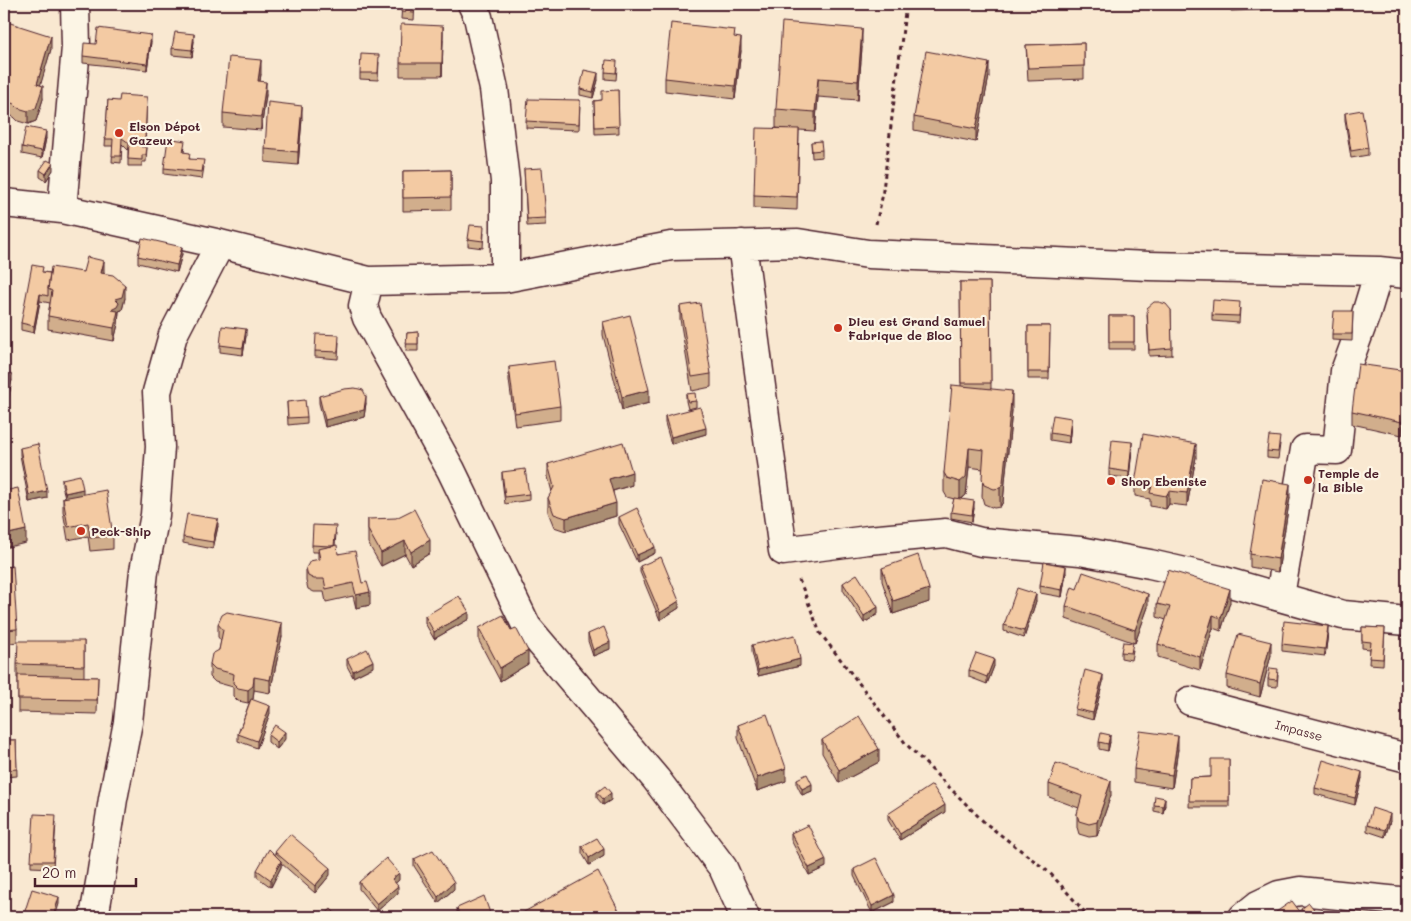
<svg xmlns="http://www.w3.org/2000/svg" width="1411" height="921" viewBox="0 0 1411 921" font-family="Mali,sans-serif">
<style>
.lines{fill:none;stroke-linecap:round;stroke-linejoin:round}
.street-casing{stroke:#4a1f2b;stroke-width:31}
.path{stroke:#4a1f2b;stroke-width:3;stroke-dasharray:4 4;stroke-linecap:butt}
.street{stroke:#fcf5e5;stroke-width:28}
.wall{fill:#d1ae8c;stroke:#4a1f2b}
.shaded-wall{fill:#aa8d72;stroke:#4a1f2b}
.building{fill:#f3caa3;stroke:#4a1f2b}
.poi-dot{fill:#c8321e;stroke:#fcf5e5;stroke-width:2}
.labels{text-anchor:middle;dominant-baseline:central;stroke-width:4.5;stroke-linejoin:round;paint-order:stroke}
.poi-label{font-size:12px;font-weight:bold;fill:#4a1f2b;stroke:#fcf5e5;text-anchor:start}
.street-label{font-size:12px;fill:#4a1f2b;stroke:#fcf5e5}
</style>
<rect width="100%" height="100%" fill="#f9e8d1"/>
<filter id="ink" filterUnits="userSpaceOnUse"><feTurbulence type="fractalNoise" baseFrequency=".02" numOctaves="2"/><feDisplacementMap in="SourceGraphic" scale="10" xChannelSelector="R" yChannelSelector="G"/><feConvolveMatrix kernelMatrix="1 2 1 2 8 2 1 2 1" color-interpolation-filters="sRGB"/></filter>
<g filter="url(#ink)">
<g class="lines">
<g class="street-casing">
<path id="street" d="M472,4L478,17L494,89L505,181V278
M4,203L62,209L220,244L369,281L505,278L671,246L798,243L868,254L1149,266L1379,271L1407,274
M62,209L76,47L75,4
M742,244L783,551L868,540L946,533L981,542L1080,551L1150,564L1220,580L1343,615L1407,621
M369,281L363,306L367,318L451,470L527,627L656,779L723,868L745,917
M1280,596L1305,449L1337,450L1345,371L1366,314L1379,271
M1190,701L1407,758
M94,917L101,877L113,799L128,722L144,571L155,515L160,447L157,392L173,335L220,244
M1243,917L1258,905L1279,895L1300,891L1399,901L1407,903"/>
</g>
<path class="path" d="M876,224L882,198L906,4
M799,580L803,589L820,633L906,744L984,822L1050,873L1089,917"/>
<use href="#street" class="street"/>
</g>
<path class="wall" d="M273,4H290V7Z
M343,4H367L366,9Z
M402,4H415L414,20L401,19Z
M1231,4H1293V6L1260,10L1231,11Z
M4,21L51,49L40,85L43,99L36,121L28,124L18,121L14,117L4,113Z
M735,37L741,51L735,99L665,91V78Z
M443,39L442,76H400V63Z
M194,41L192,57L172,55V48Z
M151,42L147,70L83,63V56L96,44Z
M1084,43V79L1028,81L1026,45Z
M862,47L858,100L818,97L815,131L799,130L797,210L754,208V195L786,129L776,128V109Z
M379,62L378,80L360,79V73Z
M617,68L616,80L605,79V72Z
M261,74L260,81L266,95L261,130L223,127V113Z
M989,76L976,142L914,130V117Z
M598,80L593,98L580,95V89Z
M618,90L619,133L595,134L594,101L602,100Z
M108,100L145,146V147H147L146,162H142V166H128V150L122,144L121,163L112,162L113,146H105Z
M580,100L579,130L526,128V121Z
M1345,113L1368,148V155L1351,158L1345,120Z
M302,119L298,165L265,162V149Z
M46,138L42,158L22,154V147Z
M811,142L822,150V157L812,158Z
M185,147L184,152L190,159L204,167L202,179L164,174V168Z
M524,169L546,218V225L527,226Z
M40,170H53L46,181L40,177Z
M451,170V210L403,211V171Z
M484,233L483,248L468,246V239Z
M182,254L177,272L138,263V256Z
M43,272L50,273L83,272L104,274L125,298L122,310L119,311L118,324L114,341L48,329V316L50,303L40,301L34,333L21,330V323Z
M960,282H990L991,389L1012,410L1003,502L1000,507L994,508L984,504L982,497L983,469L969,467L966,495L962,499L974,508L972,522L951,518V512L954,499L947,497L944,492V473L961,386Z
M680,306L711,374V387L692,391L680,319Z
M1240,308L1239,323L1212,321V315Z
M1171,310L1172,355L1149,356L1147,314Z
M1353,311L1352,341L1332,340V334Z
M1109,316H1134V349H1109Z
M603,322L649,403L622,410L603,335Z
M1028,326H1050L1049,379H1028Z
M418,332V351H406L407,333Z
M246,336L243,355L220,352V345Z
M339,342L338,359L315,357V351Z
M509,367L560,406V420L515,426L509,380Z
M4,371L12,380L6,410L4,409Z
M1407,371V404L1402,435L1352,424V411Z
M686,394L696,401V407L688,409L686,401Z
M319,396L366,403L364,417L325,427L319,403Z
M287,402L307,417V423L288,425Z
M665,416L706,434L671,444L665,423Z
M1071,424L1069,443L1050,440V433Z
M1280,444L1278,459L1267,458V451Z
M20,448L47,498L29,502L20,455Z
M1132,449L1129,478L1109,476V469Z
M1196,457L1187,506L1169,504L1166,509L1150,506V499L1135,496V483Z
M548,464L632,485L613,491L616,516L566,531L554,527L548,512V498L552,492L548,477Z
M502,472L529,494V500L505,504L502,479Z
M62,479L83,494L113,536V549L90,551L88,536L68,540L63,511V498L65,497L62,486Z
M1290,497L1278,572L1250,567V554Z
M619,517L655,553L637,562L619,524Z
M368,519L430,553L411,565L405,554L381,566L368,543Z
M218,526L213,549L183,543V537Z
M336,533L335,546L338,554L362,583L370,605L356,608L353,596L326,602L324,592H314L308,589L306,581V568L318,559V552H312V545Z
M640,566L679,608L660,620L640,572Z
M4,567L17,629V642L4,644Z
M882,568L929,602L893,614L882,581Z
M1066,573L1062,597L1040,593V586Z
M843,583L878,614L864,623L843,590Z
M1036,601L1024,638L1004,631V625Z
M1230,602L1221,631L1213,628L1200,670L1158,657V644L1166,620L1157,617V604Z
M1066,606L1148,607L1135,643L1066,619Z
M425,616L469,619L434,639L425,623Z
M218,624L282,636L270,693L254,690L253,699L252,700L270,713L257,748L238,741V734L250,701L248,703L238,701L233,696V687L215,682L210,677V664L219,650L221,641L218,637Z
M1362,627L1385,628L1383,665L1369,664L1370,649L1362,648Z
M479,628L511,630L528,664L500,681L479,641Z
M1328,633L1325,656L1282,651V644Z
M588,634L610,649L593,656L588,641Z
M84,641V677H98L97,714L18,712V678H17V664Z
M752,645L800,666L758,676L752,652Z
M1133,650L1131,660L1121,658V652Z
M1271,655L1260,697L1227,688V675Z
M347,659L373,667L353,677L347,666Z
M994,666L987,684L969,677V670Z
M1278,675L1277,687L1268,686V679Z
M1103,682L1093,720L1075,715V709Z
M738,725L786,781L757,791L738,738Z
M268,735L285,739L277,749L268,742Z
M4,740H16L17,776L4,777Z
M822,740L879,762L839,783L822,753Z
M1099,742H1110L1108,751L1099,749Z
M1178,749L1172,788L1134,782V769Z
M1229,759V807H1189L1190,778L1211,777Z
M1362,778L1355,805L1315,794V788Z
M797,779L812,791L802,795L797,785Z
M1049,784L1111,795L1097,836L1089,837L1079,834L1077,827V814L1079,808L1049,797Z
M597,792L611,800L603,805L597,798Z
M1154,805H1165L1163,813L1154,811Z
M945,812L900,840L888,820V814Z
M1390,821L1385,837L1367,831V825Z
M56,822L53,868L31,867V861Z
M791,833L826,867L809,875L791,840Z
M582,846L604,856L589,865L582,853Z
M275,852L330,875L315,893L281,863V867L271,887L257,877V870L275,855Z
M414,859L454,889L438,903L414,866Z
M854,869L894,902L872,913L854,876Z
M399,880L395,883L398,893L377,911L359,889V882Z
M457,908L491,917H457Z
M1301,909L1320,917H1269L1301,913Z"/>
<path class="shaded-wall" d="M443,26V39L442,76V63Z
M862,29V47L858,100V81Z
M194,34V41L192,57V50Z
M151,35V42L147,70V64Z
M51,36V49L37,97V84Z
M741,38V51L735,99V86Z
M261,60V74L258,94V81Z
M989,63V76L976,142V129Z
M598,73V80L593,98V92Z
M818,78V97L815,131V112Z
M266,82V95L261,130V117Z
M43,86V99L36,121L28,124V111Z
M147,97L145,146L141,150V143Z
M302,106V119L298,165V152Z
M46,131V138L42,158V151Z
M53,163V170L46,181V174Z
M182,247V254L177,272V265Z
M104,261V274L101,273Z
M125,285V298L122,310L119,311L118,324L114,341V328L111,310L115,299Z
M40,294V301L34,333V326Z
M246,329V336L243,355V348Z
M12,374V380L6,410V403Z
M649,390V403L622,410V397Z
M1407,390V404L1402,435V422Z
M1012,391V410L1003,502L1000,507V488Z
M366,396V403L364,417L325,427V420Z
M1071,418V424L1069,443V436Z
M706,428V434L671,444V437Z
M1132,442V449L1129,478V472Z
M1196,444V457L1187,506V493Z
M969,448V467L966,495L960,500V482Z
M632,472V485L609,492V479Z
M1290,484V497L1278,572V559Z
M83,489V495L65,499V493Z
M47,491V498L29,502V495Z
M1169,491V504L1166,509V496Z
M974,501V508L972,522V515Z
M616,503V516L566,531V518Z
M218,519V526L213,549V542Z
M26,530V543L4,548V535Z
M430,540V553L411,565V552Z
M405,541V554L381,566V553Z
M655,547V553L637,562V555Z
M1066,566V573L1062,597V590Z
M929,589V602L893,614V601Z
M1230,589V602L1221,631V618Z
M370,592V605L356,608V595Z
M1036,594V601L1024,638V631Z
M1148,594V607L1135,643V630Z
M679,601V608L660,620V613Z
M878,607V614L864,623V616Z
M469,612V619L434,639V632Z
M1213,615V628L1200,670V657Z
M282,623V636L270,693V680Z
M1328,626V633L1325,656V649Z
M610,642V649L593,656V650Z
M1271,642V655L1260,697V684Z
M528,651V664L500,681V668Z
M800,659V666L758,676V670Z
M994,659V666L987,684V677Z
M373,661V667L353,677V671Z
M1103,675V682L1093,720V713Z
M254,677V690L253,699L248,703V690Z
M270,706V713L257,748V741Z
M285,732V739L277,749V742Z
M1110,735V742L1108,751V744Z
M1178,736V749L1172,788V775Z
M879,749V762L839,783V770Z
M786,768V781L757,791V778Z
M1362,772V778L1355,805V798Z
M1111,781V795L1097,836V822Z
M812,784V791L802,795V789Z
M611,793V800L603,805V799Z
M1165,798V805L1163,813V806Z
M945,805V812L900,840V834Z
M1390,814V821L1385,837V830Z
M604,849V856L589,865V858Z
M826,860V867L809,875V868Z
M281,861V867L271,887V880Z
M330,868V875L315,893V886Z
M399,873V880L392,886V879Z
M454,882V889L438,903V897Z
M398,886V893L377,911V904Z
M894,895V902L872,913V906Z
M59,897V904L55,917H53Z
M620,913V917H613Z"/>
<path class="building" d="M402,4H414V13L401,12Z
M4,21L51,36L37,84L43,86L36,108L28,111L18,108L14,104L4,100Z
M782,22L862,29L858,81L818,78L815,112L776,109Z
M671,23L735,30L734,37L741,38L735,86L665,78Z
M401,24L443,26L442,63H400Z
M98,28L151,35L147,64L83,56L84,43L96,44Z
M175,32L194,34L192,50L172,48Z
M1084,43V66L1028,68L1026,45Z
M926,51L989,63L976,129L914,117Z
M361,54L379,55L378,73H360Z
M229,57L261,60L258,81L266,82L261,117L223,113Z
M606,60L617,61L616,73L605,72Z
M584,70L598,73L593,92L580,89Z
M618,90L619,126L595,127L594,101L602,100V91Z
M120,95L147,97L145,139L141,143V147H147L146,155H142V160L128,159L129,143L122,138L121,156H112L113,139H105L108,100L119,101Z
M528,99L580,100L579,124L526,121Z
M268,102L302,106L298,152L265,149Z
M1362,110L1368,148L1351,151L1345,113Z
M26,127L46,131L42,151L22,147Z
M756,128L799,129L797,197L754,195Z
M168,138L185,141L183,152L190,153L189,159L204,160L202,172L164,168Z
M821,141L822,150L812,151L811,142Z
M47,160L53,163L46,174L40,170Z
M542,168L546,218L527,219L524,169Z
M451,170V197L403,198V171Z
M470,225L484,226L483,241L468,239Z
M142,238L182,247L177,265L138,256Z
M87,257L104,261L101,273L113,275L125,285L122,297L115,299L119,303L117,307L111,310L118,311L114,328L48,316L52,291L48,289L51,267L83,272Z
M32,265L43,267L42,272L50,273L48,289V296L40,294L34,326L21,323Z
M960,282H990L991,383H961Z
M1213,300L1240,302L1239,316L1212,315Z
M1154,302H1159L1166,304L1171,310L1172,348L1149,350L1147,308Z
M700,303L711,374L692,377L680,306Z
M1334,311H1353L1352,334H1332Z
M630,315L649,390L622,397L603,322Z
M1109,316H1134V342H1109Z
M222,326L246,329L243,348L220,345Z
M1028,326H1050L1049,372H1028Z
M418,332V344H406L407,333Z
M316,334L339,335L338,352L315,351Z
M554,361L560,406L515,413L509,367Z
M1358,364L1407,371V390L1402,422L1352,411Z
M4,371L12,374L6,403H4Z
M952,385L1012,391L1003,483L1000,488L994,489L984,485L982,478L984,450L969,448L966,477L960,482L947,478L944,473Z
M355,388L363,390L366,396L364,410L325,420L319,396L344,389Z
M695,393L696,401L688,402L686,394Z
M305,400L307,417L288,418L287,402Z
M700,407L706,428L671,437L665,416Z
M1053,415L1071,418L1069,436L1050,433Z
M1143,434L1196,444L1187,493L1169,491L1166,496L1150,493L1152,486L1135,483Z
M1269,436L1280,437L1278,452L1267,451Z
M1112,440L1132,442L1129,472L1109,469Z
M623,442L632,472L609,479L616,503L566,518L554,514L548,498L554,487L548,464Z
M38,444L47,491L29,495L20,448Z
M525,469L529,494L505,497L502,472Z
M80,475L83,489L65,493L62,479Z
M1262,479L1290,484L1278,559L1250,554Z
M18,488L26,530L4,535V491Z
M106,490L113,536L90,538L88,523L68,527L63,498Z
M954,498L974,501L972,515L951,512Z
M637,508L655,547L637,555L619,517Z
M414,509L430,540L411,552L405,541L381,553L368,530V519L396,518Z
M187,514L218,519L213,542L183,537Z
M313,525L336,526L334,546H330L312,545Z
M337,545L338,554L355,551L362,583L367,582L370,592L356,595L353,583L326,589L324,579H314L308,576L306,568L310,561L320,559L318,549Z
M918,555L929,589L893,601L882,568Z
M661,557L679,601L660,613L640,566Z
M1044,562L1066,566L1062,590L1040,586Z
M13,566L17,629L4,630V567Z
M1168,570L1230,589L1221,618L1213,615L1200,657L1158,644L1170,607L1157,604Z
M1083,572L1148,594L1135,630L1066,606L1072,587L1077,589Z
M857,574L878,607L864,616L843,583Z
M1017,588L1036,594L1024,631L1004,625Z
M459,596L469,612L434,632L425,616Z
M227,612L282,623L270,680L254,677L253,686L248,690L238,688L233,683L234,674L215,669L210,664L212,654L219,650L223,630L218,624L222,615Z
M503,615L511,630L516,628L528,651L500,668L479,628Z
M1284,621L1328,626L1325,649L1282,644Z
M604,627L610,642L593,650L588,634Z
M1362,627L1385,628L1383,659L1369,658L1371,642L1362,641Z
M1238,634L1271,642L1260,684L1227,675Z
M795,635L800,659L758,670L752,645Z
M18,641H84V666L17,664Z
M1123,642L1133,643L1131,653L1121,652Z
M367,649L373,661L353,671L347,659Z
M976,653L994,659L987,677L969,670Z
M1270,668L1278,669L1277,680L1268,679Z
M1085,670L1103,675L1093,713L1075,709Z
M18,675L98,677L97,700L18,699Z
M251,699L270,706L257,741L238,734Z
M767,714L786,768L757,778L738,725Z
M859,716L879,749L839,770L822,740Z
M275,725L285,732L277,742L268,735Z
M1140,731L1178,736L1172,775L1134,769Z
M1101,733L1110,735L1108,744L1099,742Z
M4,740H16L17,769L4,770Z
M1211,759H1229V801H1189L1190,778L1211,777Z
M1323,760L1362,772L1355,798L1315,788Z
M1056,763L1111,781L1097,822L1089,824L1079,821L1077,814L1082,796L1049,784Z
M807,774L812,784L802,789L797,779Z
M932,785L945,805L900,834L888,814Z
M605,786L611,793L603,799L597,792Z
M1155,796L1165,798L1163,806L1154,805Z
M4,807H6L4,834Z
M1372,808L1390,814L1385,830L1367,825Z
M34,814L56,815L53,861H31Z
M808,825L826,860L809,868L791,833Z
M290,834L330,868L315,886L275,852Z
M597,838L604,849L589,858L582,846Z
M269,849L281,861L271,880L257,870Z
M433,850L454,882L438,897L414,859Z
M386,858L399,873L392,879L398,886L377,904L359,882Z
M876,858L894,895L872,906L854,869Z
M598,871L620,913L613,917H515Z
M32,889L59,897L53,917H23Z
M484,896L491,916L487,917H460L457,908Z
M1292,901L1304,917H1269Z
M1309,903L1320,917H1307L1301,909Z
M331,909L339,917H322Z"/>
</g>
<g class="poi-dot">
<circle cx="119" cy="133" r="5"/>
<circle cx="838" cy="328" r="5"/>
<circle cx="1308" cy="480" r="5"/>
<circle cx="1111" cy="481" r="5"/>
<circle cx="81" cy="531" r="5"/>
</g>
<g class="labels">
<g class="poi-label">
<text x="129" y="126">Elson Dépot<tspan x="129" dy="14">Gazeux</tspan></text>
<text x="848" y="321">Dieu est Grand Samuel<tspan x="848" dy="14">Fabrique de Bloc</tspan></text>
<text x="1318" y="473">Temple de<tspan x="1318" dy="14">la Bible</tspan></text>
<text x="1121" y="481">Shop Ebeniste</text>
<text x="91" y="531">Peck-Ship</text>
</g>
<g class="street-label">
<text transform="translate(1299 730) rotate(15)">Impasse</text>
</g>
</g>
<rect width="1411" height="921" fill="none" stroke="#fcf5e5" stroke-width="20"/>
<rect x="10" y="10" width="1391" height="901" fill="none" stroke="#4a1f2b" stroke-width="2" filter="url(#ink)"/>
<path d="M35 878v8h101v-8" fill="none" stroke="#4a1f2b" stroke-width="2.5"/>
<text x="42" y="878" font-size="15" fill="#4a1f2b" stroke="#fcf5e5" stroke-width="4" paint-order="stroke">20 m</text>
</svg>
